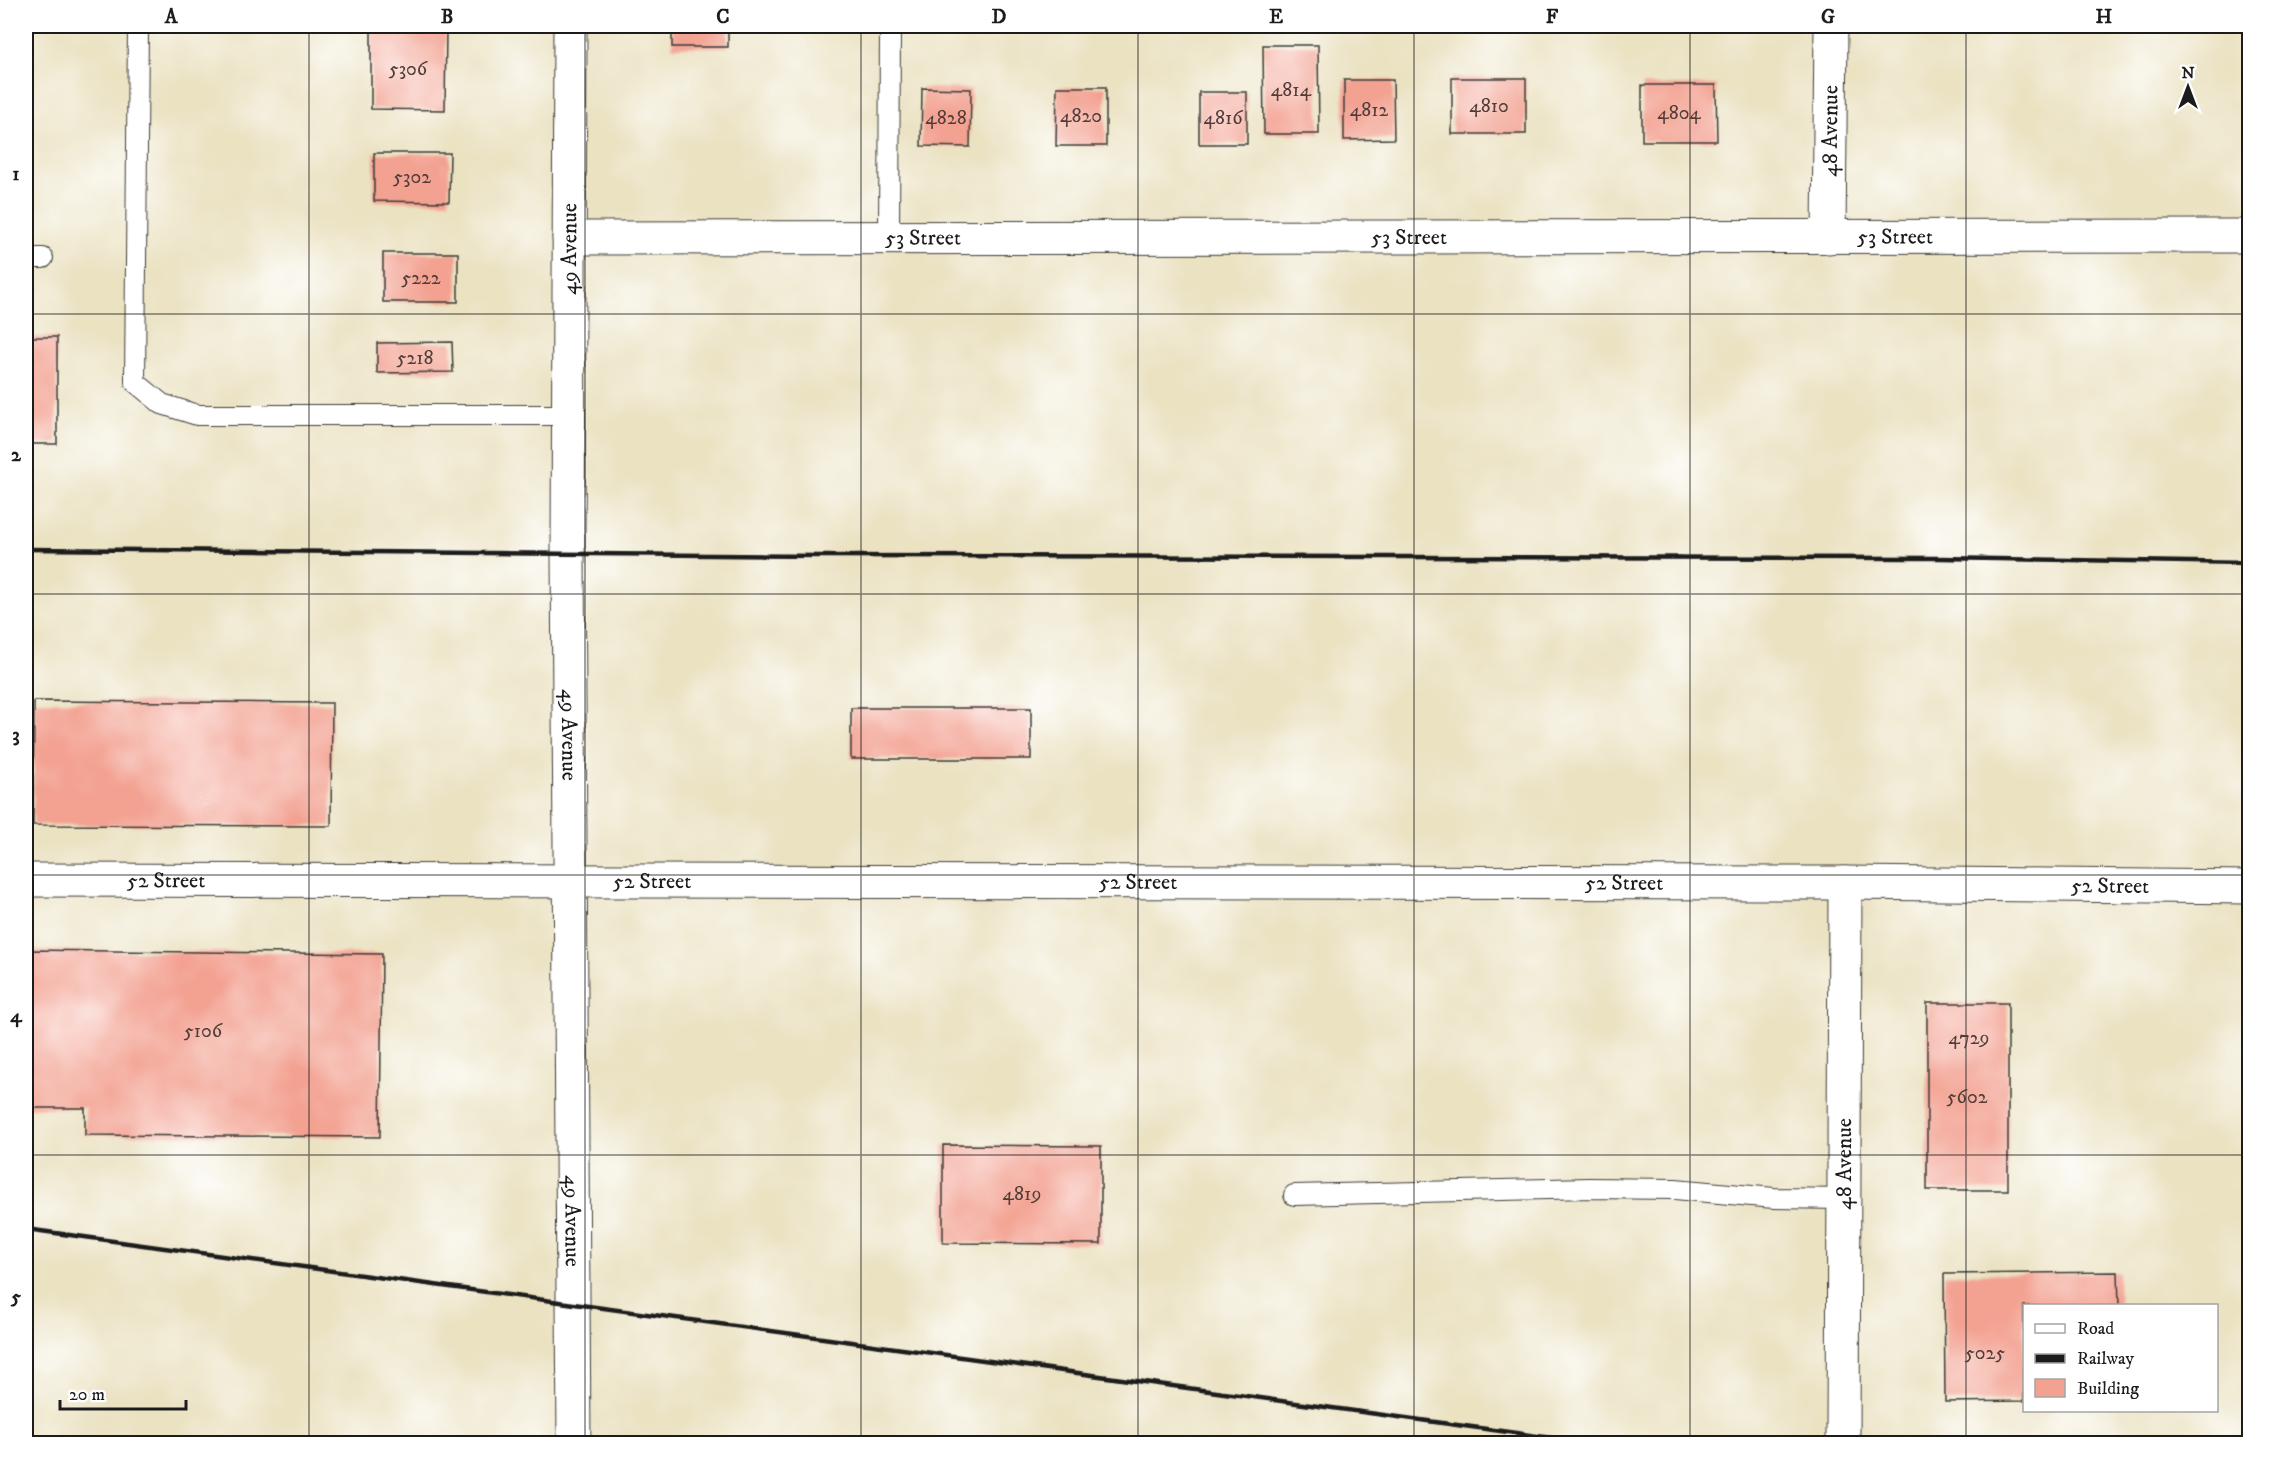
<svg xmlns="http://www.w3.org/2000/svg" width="2275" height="1469" viewBox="0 0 2275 1469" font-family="'IM FELL DW Pica',serif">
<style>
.building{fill:#f3a191}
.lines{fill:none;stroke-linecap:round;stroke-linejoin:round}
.lane-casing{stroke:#3b3a35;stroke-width:22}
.street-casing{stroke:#3b3a35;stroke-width:35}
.secondary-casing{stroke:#3b3a35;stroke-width:35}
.lane{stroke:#fff;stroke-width:20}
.street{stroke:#fff;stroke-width:33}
.secondary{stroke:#fff;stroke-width:33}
.rail{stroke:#1c1c1c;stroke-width:4.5}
.grid{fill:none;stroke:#1c1c1c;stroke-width:1.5;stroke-opacity:0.55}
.labels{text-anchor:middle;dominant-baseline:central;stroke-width:6;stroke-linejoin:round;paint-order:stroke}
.number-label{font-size:20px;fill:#523d39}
.street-label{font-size:22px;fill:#1c1c1c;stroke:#fff}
.neatline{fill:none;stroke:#1c1c1c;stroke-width:2}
.grid-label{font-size:20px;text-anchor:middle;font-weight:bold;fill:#1c1c1c}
</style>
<rect width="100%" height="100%" fill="#fff"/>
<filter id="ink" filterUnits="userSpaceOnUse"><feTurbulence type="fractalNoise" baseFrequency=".0167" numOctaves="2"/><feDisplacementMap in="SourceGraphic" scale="12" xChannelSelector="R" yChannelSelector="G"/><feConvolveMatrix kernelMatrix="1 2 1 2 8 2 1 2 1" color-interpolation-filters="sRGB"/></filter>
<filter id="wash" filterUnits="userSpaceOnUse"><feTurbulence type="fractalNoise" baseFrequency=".008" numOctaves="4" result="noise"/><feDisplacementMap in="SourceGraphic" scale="24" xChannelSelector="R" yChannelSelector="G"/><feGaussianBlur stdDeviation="1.35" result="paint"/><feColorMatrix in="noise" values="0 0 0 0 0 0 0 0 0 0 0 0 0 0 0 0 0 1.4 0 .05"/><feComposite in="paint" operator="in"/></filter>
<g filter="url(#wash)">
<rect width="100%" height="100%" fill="#ebe2c2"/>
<g id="blocks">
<path class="building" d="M672,26H728V47H672Z
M371,29H446L445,110L371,109Z
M1263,45H1318L1319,134H1264Z
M1452,78H1526V134H1452Z
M1344,80H1393L1394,139L1344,140Z
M1642,85H1716L1717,141H1642Z
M1057,87H1106V146H1056Z
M922,88L971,89L970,147L921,146Z
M1199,92H1247V144H1199Z
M374,153H450L449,202L374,201Z
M383,253H458V302H383Z
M26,337H57V444H26Z
M452,342L453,372L377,373V343Z
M34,701L332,703L331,826L33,825Z
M851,708H1031V759H851Z
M26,950L382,954L380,1137L85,1135V1108H26Z
M1927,1003H2008V1190H1927Z
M943,1145L1101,1146V1244L943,1243Z
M2118,1272L2119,1306H2024V1401L1945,1402L1944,1274Z"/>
</g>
</g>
<g filter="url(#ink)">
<use href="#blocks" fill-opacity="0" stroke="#3b3a35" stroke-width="1.5"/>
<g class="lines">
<g class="lane-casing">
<path id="lane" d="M138,26L135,382L162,404L197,415H569
M889,237L890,26
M26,258H43
M1294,1195L1589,1188L1675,1189L1774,1198L1844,1199"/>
</g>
<g class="street-casing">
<g id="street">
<path id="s1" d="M1829,237L1831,26"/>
<path id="s2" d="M569,238L2250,236"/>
<path id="s3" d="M568,553L570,26"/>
<path id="s4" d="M1843,1444L1845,883"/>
</g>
</g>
<g class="secondary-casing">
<g id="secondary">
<path id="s5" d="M568,553L574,1444"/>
<path id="s6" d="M26,880L1845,883L2250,887"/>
</g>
</g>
<use href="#lane" class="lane"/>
<use href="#street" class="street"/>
<use href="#secondary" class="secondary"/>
<path class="rail" d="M26,549L822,556L1940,558L2250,563
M26,1229L1596,1444"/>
</g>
</g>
<path class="grid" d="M309,26V1444M585,26V1444M861,26V1444M1138,26V1444M1414,26V1444M1690,26V1444M1966,26V1444M26,314H2250M26,594H2250M26,875H2250M26,1155H2250"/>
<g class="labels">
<g class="number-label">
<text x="408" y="69">5306</text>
<text x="1291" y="90">4814</text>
<text x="1489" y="106">4810</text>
<text x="1369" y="110">4812</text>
<text x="1679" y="113">4804</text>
<text x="1081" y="116">4820</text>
<text x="946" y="118">4828</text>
<text x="1223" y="118">4816</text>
<text x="412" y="177">5302</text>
<text x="421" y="278">5222</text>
<text x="415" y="358">5218</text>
<text x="203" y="1031">5106</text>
<text x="1969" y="1038">4729</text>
<text x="1967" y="1097">5602</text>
<text x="1022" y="1194">4819</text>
<text x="1985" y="1353">5025</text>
</g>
<g class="street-label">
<text stroke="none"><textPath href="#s1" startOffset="106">48 Avenue</textPath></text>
<text stroke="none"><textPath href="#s2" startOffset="354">53 Street</textPath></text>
<text stroke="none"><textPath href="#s2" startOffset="840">53 Street</textPath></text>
<text stroke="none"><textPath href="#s2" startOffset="1326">53 Street</textPath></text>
<text stroke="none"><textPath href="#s3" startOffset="304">49 Avenue</textPath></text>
<text stroke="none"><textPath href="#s5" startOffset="182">49 Avenue</textPath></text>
<text stroke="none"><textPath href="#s6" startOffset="140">52 Street</textPath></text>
<text stroke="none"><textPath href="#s6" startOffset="626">52 Street</textPath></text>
<text stroke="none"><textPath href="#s6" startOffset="1112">52 Street</textPath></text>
<text stroke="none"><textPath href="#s6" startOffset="1598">52 Street</textPath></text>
<text stroke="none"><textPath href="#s6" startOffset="2084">52 Street</textPath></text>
<text stroke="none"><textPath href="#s4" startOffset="280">48 Avenue</textPath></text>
<text stroke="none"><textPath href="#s5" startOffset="668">49 Avenue</textPath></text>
</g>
</g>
<rect width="2275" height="1469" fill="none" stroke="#fff" stroke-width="66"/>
<rect x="2023" y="1304" width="195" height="108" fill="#ffffff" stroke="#a4a4a4" stroke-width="1.5"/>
<rect x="2035" y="1324" width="30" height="9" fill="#ffffff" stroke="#a4a4a4" stroke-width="1.5"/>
<text x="2077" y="1334" font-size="18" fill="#1c1c1c">Road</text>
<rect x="2035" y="1354" width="30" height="9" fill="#1c1c1c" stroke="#a4a4a4" stroke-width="1.5"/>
<text x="2077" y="1364" font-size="18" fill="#1c1c1c">Railway</text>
<rect x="2035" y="1379" width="30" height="18" fill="#f3a191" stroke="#a4a4a4" stroke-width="1.5"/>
<text x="2077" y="1394" font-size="18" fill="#1c1c1c">Building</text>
<g transform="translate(2188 87)" stroke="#ffffff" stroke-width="4.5" paint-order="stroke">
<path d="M0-4.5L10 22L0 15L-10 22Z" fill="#1c1c1c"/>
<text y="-9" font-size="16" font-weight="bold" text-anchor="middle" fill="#1c1c1c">N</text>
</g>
<path d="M60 1400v9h126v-9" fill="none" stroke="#1c1c1c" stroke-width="3"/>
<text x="69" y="1400" font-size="18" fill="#1c1c1c" stroke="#ffffff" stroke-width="4.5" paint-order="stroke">20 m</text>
<rect x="33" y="33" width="2209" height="1403" class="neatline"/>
<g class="grid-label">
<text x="171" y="23">A</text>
<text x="447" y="23">B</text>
<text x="723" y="23">C</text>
<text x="999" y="23">D</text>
<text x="1276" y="23">E</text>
<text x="1552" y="23">F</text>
<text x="1828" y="23">G</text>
<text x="2104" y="23">H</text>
<text x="16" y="180">1</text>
<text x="16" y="461">2</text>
<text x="16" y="741">3</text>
<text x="16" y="1022">4</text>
<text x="16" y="1303">5</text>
</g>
</svg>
